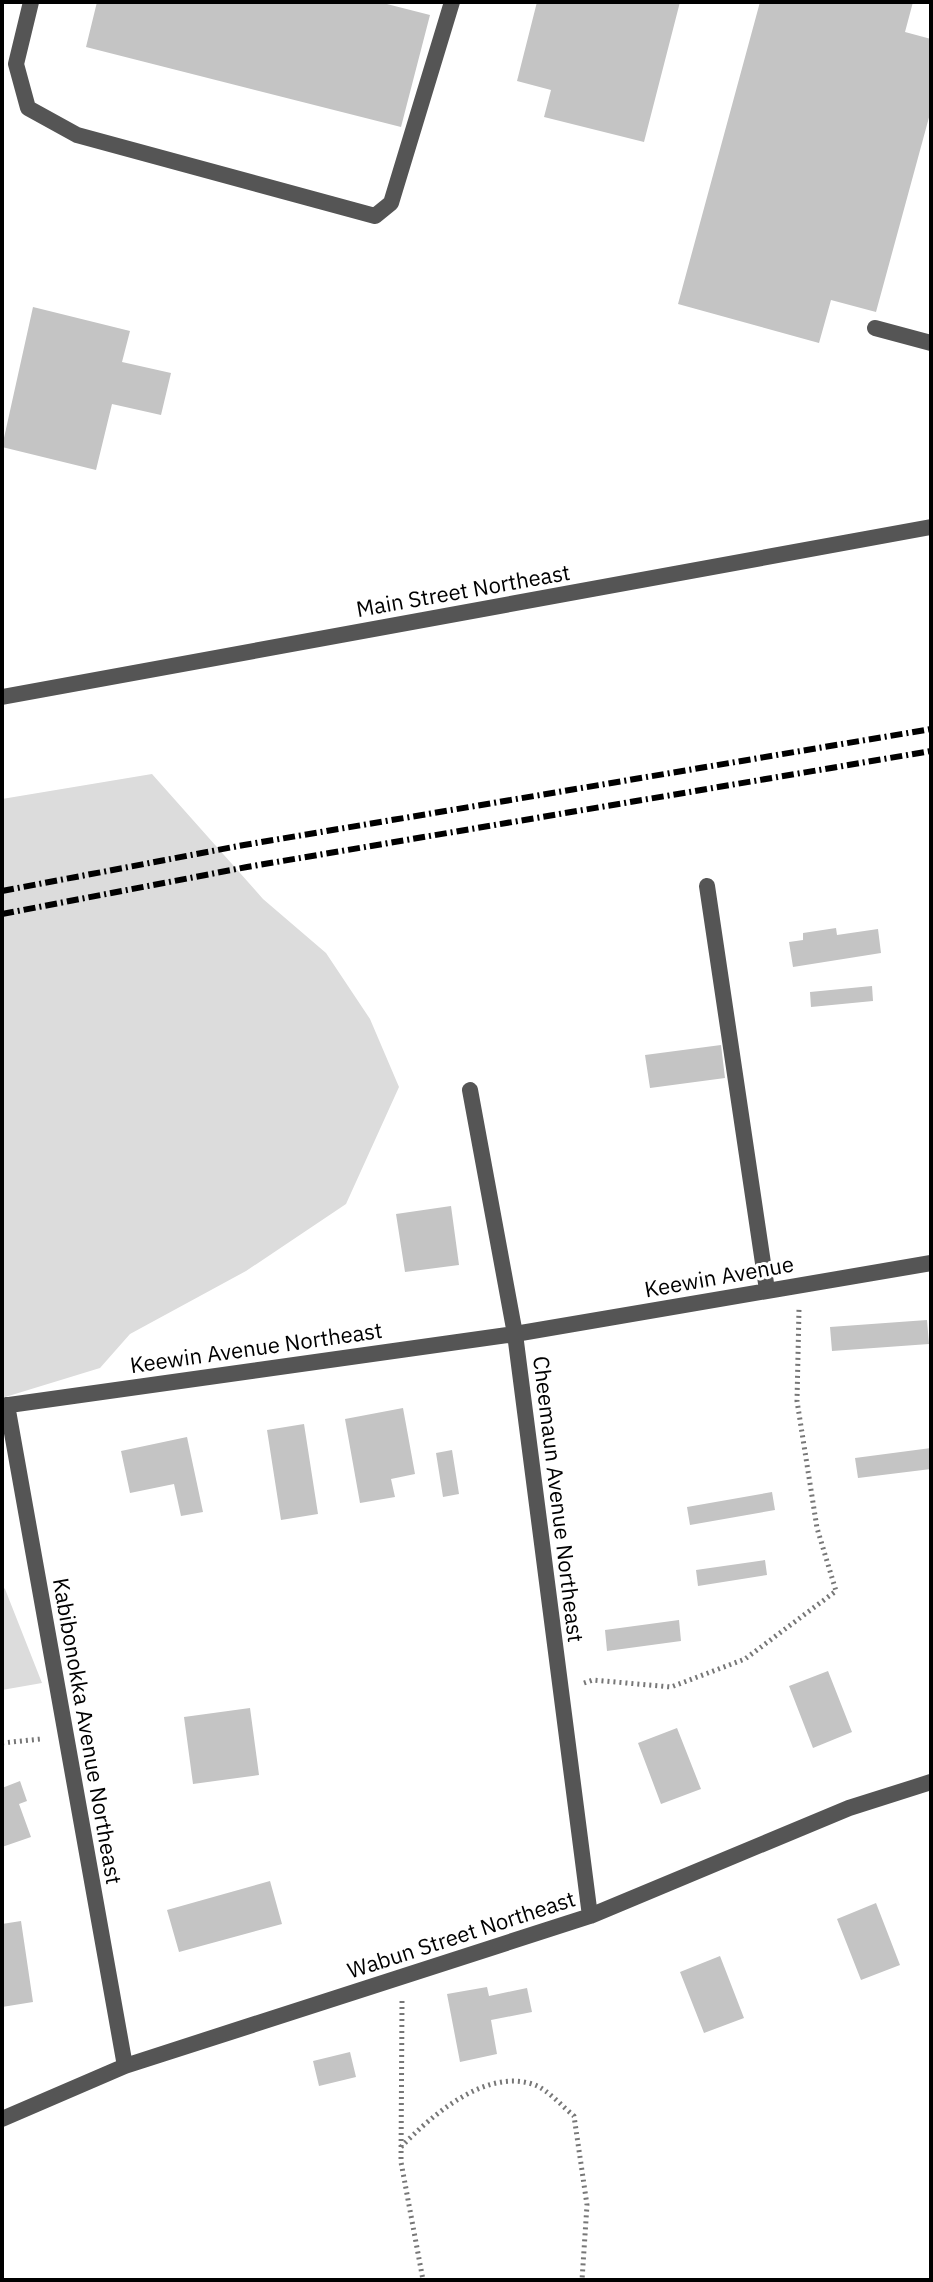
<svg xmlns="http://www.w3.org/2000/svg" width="933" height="2282" viewBox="0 0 933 2282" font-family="'IBM Plex Sans',sans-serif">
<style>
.green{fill:#dcdcdc}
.building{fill:#c4c4c4}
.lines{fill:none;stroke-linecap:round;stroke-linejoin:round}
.path{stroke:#777;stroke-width:5;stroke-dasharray:2 4;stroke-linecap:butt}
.lane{stroke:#555;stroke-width:16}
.street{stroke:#555;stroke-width:16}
.rail{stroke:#000;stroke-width:6;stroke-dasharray:12 4 2 4;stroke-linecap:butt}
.labels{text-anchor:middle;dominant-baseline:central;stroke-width:6;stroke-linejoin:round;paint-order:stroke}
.street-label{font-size:22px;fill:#000;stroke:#fff}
</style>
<rect width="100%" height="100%" fill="#fff"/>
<path class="green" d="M152,774L263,899L326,953L370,1019L399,1087L346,1204L246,1271L130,1334L100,1368L2,1398V799Z
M2,1586L5,1589L42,1683L2,1690Z"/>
<path class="building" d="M97,2H379L430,15L401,127L86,47Z
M537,2H680L644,142L544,117L551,90L517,81Z
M760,2H913L905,32L931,39V110L876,312L831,300L819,343L678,304Z
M33,307L130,331L122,362L171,373L161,415L112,404L96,470L2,447Z
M836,928L837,935L878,929L881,953L793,967L789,942L803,940V933Z
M872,986L873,1001L811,1007L810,992Z
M721,1045L725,1078L650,1088L645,1055Z
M451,1206L459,1265L405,1272L396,1214Z
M927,1320L929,1344L832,1351L830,1327Z
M403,1408L415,1474L391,1479L395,1497L360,1503L345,1419Z
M304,1424L318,1514L281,1520L267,1430Z
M187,1437L203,1512L181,1516L174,1484L130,1493L121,1451Z
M931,1448V1469L858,1478L855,1458Z
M452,1450L459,1494L443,1497L436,1453Z
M772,1492L775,1510L690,1525L687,1507Z
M765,1560L767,1575L698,1586L696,1570Z
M679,1620L681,1641L607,1651L605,1630Z
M828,1671L852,1732L813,1748L789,1686Z
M250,1708L259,1775L193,1784L184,1717Z
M677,1728L701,1789L661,1804L638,1743Z
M20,1781L27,1801L19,1804L31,1837L2,1847V1788Z
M270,1881L282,1924L179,1952L167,1910Z
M876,1903L900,1965L861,1980L837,1919Z
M21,1921L33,2002L2,2007V1924Z
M720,1956L744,2018L704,2033L680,1972Z
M487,1987L489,1996L527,1988L532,2012L491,2020L497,2054L460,2062L447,1994Z
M350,2052L356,2077L319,2086L313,2061Z"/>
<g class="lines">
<path class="path" d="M584,1683L593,1680L671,1687L745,1659L836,1591L817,1528L797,1401L799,1309
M2,1743L41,1739
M402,2001L401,2162L423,2280
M401,2147C432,2115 487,2067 535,2085C548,2090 563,2107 574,2116L587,2205L582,2280"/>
<path class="lane" d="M31,2L16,64L28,108L77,135L375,216L391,203L452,2
M875,328L931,343"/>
<path class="street" d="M2,697L931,527
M707,886L767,1290
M470,1090L515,1334L590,1916
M7,1405L125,2066
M2,1406L515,1334L931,1263
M2,2119L125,2066L590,1916L849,1808L931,1782"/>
<path class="rail" d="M2,891L244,845L931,729
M2,914L247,867L931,751"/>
</g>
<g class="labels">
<g class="street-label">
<text transform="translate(463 590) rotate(-10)">Main Street Northeast</text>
<text transform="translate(719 1276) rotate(-10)">Keewin Avenue</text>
<text transform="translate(256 1347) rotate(-8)">Keewin Avenue Northeast</text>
<text transform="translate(559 1499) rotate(83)">Cheemaun Avenue Northeast</text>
<text transform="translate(88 1731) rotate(80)">Kabibonokka Avenue Northeast</text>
<text transform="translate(461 1934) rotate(-18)">Wabun Street Northeast</text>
</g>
</g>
<rect width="933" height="2282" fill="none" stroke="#000000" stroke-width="8"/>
</svg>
